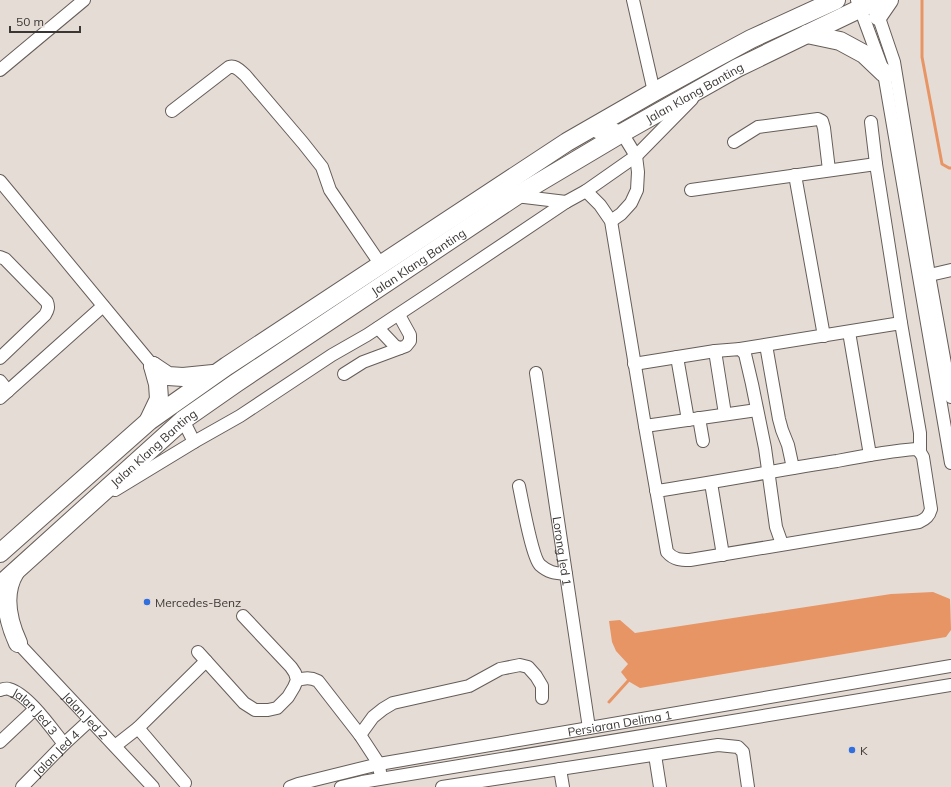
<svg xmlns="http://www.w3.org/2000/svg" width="951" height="787" viewBox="0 0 951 787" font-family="Mulish,sans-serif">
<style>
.water{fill:#e79565}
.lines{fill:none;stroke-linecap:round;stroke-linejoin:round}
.stream{stroke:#e79565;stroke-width:3}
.minor-casing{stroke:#655d58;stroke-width:14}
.highway-casing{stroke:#655d58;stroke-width:20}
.minor{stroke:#fff;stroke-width:12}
.highway{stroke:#fff;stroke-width:18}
.poi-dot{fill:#306fdd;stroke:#e6dcd6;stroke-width:1.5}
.labels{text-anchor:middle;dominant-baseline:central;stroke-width:3.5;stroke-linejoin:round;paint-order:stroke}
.street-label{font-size:12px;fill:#3a3634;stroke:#e6dcd6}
.poi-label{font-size:12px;fill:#3a3634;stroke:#e6dcd6;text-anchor:start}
</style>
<rect width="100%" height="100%" fill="#e6dcd6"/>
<path class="water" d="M933,592L950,599L951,630L946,637L640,688L628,681L621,672L628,664L616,651L612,642L609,621L620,620L635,633L891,594Z"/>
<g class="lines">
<path class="stream" d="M922,0V57L942,164L949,168H951
M609,702L628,681"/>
<g class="minor-casing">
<g id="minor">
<path d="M633,0L654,92"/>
<path d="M857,0L884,73L951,463"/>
<path d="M876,9L894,62L929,275L951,397"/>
<path d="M0,70L84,0"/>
<path d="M172,111L229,67C236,65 240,71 245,75L303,143L322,167L330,190L381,265"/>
<path d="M871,122L876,164L901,323"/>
<path d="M597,132L610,127L622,133L636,156L638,172L637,190L631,203L621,214L611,221"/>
<path d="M734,142L758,127L818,119L822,121L824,128L829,170"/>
<path d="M795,175L824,336"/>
<path d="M0,181L153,366"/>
<path d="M691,190L876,164"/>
<path d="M586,191L600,205L611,221L645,426L667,552C674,560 681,560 690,560L919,522C926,519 929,516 931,509L923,457L920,452L916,449C889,451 863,456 837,461C777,470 717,482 656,491"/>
<path d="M516,196L566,202"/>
<path d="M0,257L5,259L47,302C49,307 48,310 45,315L0,358"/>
<path d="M921,277L951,270"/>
<path d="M378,328L395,346L400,348"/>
<path d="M849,332L870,455"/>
<path d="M766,345L779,419L782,430L788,445L793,468"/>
<path d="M740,349L901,323L920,433V452"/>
<path d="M715,351L725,414"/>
<path d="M677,357L688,420"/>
<path d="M634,364L715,351L740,349L745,354L752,384L765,448L776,527L782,544"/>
<path id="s1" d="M536,373L589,728"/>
<path d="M344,374L363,362L406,346L410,341V335L399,315"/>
<path d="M0,381L8,391"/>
<path d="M0,398L103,306"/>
<path d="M699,418L703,441"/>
<path d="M183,420L194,442"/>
<path d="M645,426L757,410"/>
<path d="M711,483L723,555"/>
<path d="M519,486C522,500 532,557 540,565C549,573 555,573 566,574"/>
<path d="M115,490L194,442L240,416L332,355L367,335L432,292L566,202L586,191L636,156L692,99"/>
<path id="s2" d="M18,643L153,787"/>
<path d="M198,652L244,703L255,710H268L277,708L288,697L294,687L297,680L295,673L291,667L243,616"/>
<path d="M297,680C305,678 310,677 318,681L360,735L379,764L380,772"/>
<path id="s3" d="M0,690C3,689 7,688 9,689C28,694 52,729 64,744"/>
<path d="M138,728L185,783"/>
<path d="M360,735L373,717L383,709L393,703L469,686L500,669L520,665L528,667L536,676L542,686V698"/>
<path d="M0,742L35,709"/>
<path d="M115,746L138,728L206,661"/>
<path d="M655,755L660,787"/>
<path d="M560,769L563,787"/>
<path id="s4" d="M22,787L64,744L90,720"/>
<path id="s5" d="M290,787L298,784L379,764L951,666"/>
<path d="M341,787L362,782L951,685"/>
<path d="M442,787L718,745L738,747L743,752L748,787"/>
</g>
</g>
<g class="highway-casing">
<g id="highway">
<path d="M878,16L889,0"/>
<path d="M807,34L840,41L864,54L884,73"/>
<path d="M153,366L168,376L183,377L213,374"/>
<path d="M149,420L159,399L158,384L153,366"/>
<path d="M0,553L149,421L227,366L567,142L654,92L712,60L751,39L836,0"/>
<path d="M15,572C1,595 8,621 18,643"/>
<path id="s6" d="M0,585L183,420L236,383L516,196L622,133L737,68L807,34L878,0"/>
</g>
</g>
<use href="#minor" class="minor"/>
<use href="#highway" class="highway"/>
</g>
<g class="poi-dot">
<circle cx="147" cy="602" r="4"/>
<circle cx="852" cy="750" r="4"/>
</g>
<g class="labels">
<g class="street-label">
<text stroke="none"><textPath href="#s6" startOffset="854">Jalan Klang Banting</textPath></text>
<text stroke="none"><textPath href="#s6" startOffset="530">Jalan Klang Banting</textPath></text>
<text stroke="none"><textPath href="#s6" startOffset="206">Jalan Klang Banting</textPath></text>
<text stroke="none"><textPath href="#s1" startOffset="180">Lorong Jed 1</textPath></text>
<text stroke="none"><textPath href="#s3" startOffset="44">Jalan Jed 3</textPath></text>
<text stroke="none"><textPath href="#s2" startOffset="99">Jalan Jed 2</textPath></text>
<text stroke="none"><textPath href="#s5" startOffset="336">Persiaran Delima 1</textPath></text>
<text stroke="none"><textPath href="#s4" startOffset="48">Jalan Jed 4</textPath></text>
</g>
<g class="poi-label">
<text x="155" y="602">Mercedes-Benz</text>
<text x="860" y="750">K</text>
</g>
</g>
<path d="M10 26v6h70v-6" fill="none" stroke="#3a3634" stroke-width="2"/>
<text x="16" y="26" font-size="12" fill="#3a3634" stroke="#e6dcd6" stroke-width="3" paint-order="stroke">50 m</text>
</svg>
